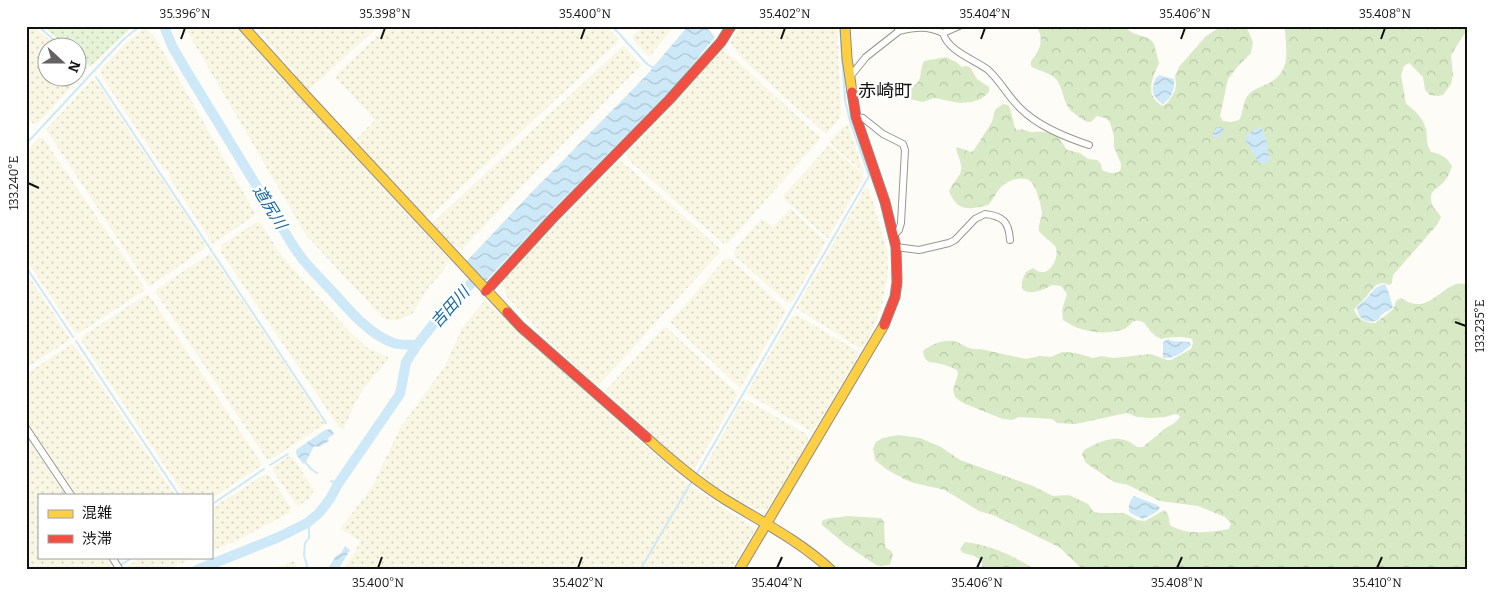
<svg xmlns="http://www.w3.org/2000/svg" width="1494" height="596" viewBox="0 0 1494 596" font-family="Bitter,'Noto Sans JP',serif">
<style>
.farmland{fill:url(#farmland-dots)}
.forest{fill:url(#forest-crowns)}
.park{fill:url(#park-dots)}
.water{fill:url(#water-waves)}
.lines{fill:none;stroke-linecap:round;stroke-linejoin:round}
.stream{stroke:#cde8f7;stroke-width:2}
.river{stroke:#cde8f7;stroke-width:10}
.street-casing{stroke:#979795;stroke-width:8}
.slow-casing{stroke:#8e8d8b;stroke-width:11}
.jam-casing{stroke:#8e8d8b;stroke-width:11}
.street{stroke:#fffffe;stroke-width:6}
.slow{stroke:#ffcf43;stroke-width:9}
.jam{stroke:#f24e42;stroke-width:9}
.ticks{fill:none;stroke:#111;stroke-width:2}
.labels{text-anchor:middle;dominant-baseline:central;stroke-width:5;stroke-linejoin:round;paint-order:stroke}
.water-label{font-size:16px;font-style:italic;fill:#1768a6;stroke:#fff}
.quarter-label{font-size:18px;fill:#111;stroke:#fff}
.neatline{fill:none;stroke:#111;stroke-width:2}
.ticks-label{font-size:12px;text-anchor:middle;fill:#111}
</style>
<defs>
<pattern id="farmland-dots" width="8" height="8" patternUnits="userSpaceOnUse" patternTransform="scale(1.25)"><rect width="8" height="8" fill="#f9f7e4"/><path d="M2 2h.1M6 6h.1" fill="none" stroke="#d4d3c3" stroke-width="1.8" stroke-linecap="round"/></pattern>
<pattern id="forest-crowns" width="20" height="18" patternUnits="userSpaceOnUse" patternTransform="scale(1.25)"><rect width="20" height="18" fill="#d8eac5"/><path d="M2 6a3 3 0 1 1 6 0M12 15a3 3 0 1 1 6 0" fill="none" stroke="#b8c8a8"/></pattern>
<pattern id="park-dots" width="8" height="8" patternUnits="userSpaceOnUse" patternTransform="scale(1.25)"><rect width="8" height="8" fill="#e7f3d7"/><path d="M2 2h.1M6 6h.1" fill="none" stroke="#c5cfb8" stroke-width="1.8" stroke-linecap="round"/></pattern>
<pattern id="water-waves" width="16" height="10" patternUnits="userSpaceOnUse" patternTransform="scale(1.25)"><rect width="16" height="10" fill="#cde8f7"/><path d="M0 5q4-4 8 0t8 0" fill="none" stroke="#afc6d3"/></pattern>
</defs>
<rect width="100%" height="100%" fill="#fdfcf7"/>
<path class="farmland" d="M26,26H33L58,47L48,48V78H78V65L83,69V74L38,123L34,124L26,117Z
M184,26H238L450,261L440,275L428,288L412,314L398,320H389L383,318L306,235Z
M254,26H379L310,89L307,90L295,77V73Z
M388,26H606L618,39L617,43L430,216L426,217L354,141L374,121V119L336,78L337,74Z
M644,26H674L650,56H648L633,40V36Z
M740,26H837L841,113L840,118L826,134L772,86L744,60L732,46L730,43L732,39Z
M145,28L155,37L255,213V215L214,243H212L170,178L169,171L164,170L102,77L101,69L124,45Z
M623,46H624L641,65L523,185L462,249L450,243L432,223Z
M721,49L737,61L821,138L727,244L723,243L631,162L626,154L688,88Z
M93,80H95L206,246L204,249L150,286L148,285L47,131V129L87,85Z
M845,125L848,126L864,173L830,143V141Z
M39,138H43L145,288L144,291L79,333L75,332L26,260V151Z
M829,145L863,174V179L828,238H827L784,199V195Z
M619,160L631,169L719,248L720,252L599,385L595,384L551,343L506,296L502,281L553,225L559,221Z
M865,188L869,189L887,250L888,272L883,301L874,327L863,347H858L796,308Z
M790,209H791L826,242L792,302L787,303L734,255L735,249L761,219H762L773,227Z
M257,222L261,223L277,249L293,269L354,336L369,349L388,357V360L365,387L356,401L343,430L339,427L221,252V245Z
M209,254H211L324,423L323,425L270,460L266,458L156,293L157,289Z
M725,259H731L784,308L786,312L740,388L670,322Z
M26,272L69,337L68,341L26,368Z
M147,294L150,296L260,461L261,466L211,499V495H184L81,340L83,336Z
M485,300L684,481L755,529L731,570H344L361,541L340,529L372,487L400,428L445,366L462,328Z
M796,315L856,350L859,354L813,432H812L748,394L747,392L792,316L794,317Z
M667,328L736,392L737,396L694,470L679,460L605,391L662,329Z
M72,344L74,345L175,495H75L26,422V374Z
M747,400L806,434L808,439V442L766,511L749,506L716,487L700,475L737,409L742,401Z
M26,436L66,495H39V557H109L113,564L107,570H30L26,564Z
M289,456L293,458L314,490L310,497L298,507L273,471V467Z
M265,474L270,476L291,508L289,513L240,539L211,551V509Z
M141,557H196L166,570H127L128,566Z
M294,561L295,562L297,570H269Z"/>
<path class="forest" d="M1036,26H1122L1133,33L1150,39L1154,44L1159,63C1153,77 1143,96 1163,106L1168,102L1175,91L1176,84L1175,76L1179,67L1206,36L1222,26H1246L1253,42L1251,53L1238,66L1228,79L1220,116L1223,121L1231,122L1239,120C1244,112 1242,102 1249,94C1255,88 1262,87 1269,83C1293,70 1285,49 1285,26H1468L1467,30L1451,55L1453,75L1451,84L1443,95L1438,96L1430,95L1425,90L1423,77L1409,63L1404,66L1401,75L1406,104C1416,111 1422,117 1426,129C1428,139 1425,142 1431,152C1441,154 1447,157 1452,166C1450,173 1447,179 1442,184C1435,190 1428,192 1432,204C1433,208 1439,213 1441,217L1437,225L1393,275L1392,283L1389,285C1378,279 1372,289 1366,297C1362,302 1357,305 1354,310C1359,320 1365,323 1376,323C1379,320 1392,311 1393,309C1395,306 1395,303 1396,301L1401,298C1426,315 1436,292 1456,284C1459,283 1464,284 1468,284V570H1086L1079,566L1059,547L993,515L979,511L945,490L914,483L904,479L886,469L875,460L873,448L876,442L883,438L898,435L920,438L941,447L960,460L1033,486L1053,496L1069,495L1088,504L1093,511L1098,513H1124L1137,520L1145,521L1164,510L1168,514L1170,525C1188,536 1209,532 1229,529L1231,523L1225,517L1198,506L1160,501L1128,485L1114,482L1086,463L1082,455L1084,450C1102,440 1120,432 1137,447H1143C1147,443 1150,441 1155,437C1159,435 1161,431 1164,429C1171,425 1176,423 1180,417L1179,415L1175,414L1165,417L1150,418L1137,417L1127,413L1075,424L1057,423L1052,419L1019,417L1012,420L1003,419L963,403L955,397L953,390L958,374L957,370C952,368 946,365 941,364C931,361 925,365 923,351C931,344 946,338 957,342C965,346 970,350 980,349L1026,359L1040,356L1051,357L1062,352L1076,353L1093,358L1102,356L1113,358L1151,354L1167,360H1171L1191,349L1193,343L1192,339C1183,336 1169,337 1161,339C1157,337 1154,335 1151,332C1148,328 1145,322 1140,321C1132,318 1130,327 1124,329C1105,336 1079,332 1063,320L1062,310L1067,294L1061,286L1052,285C1036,295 1012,298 1026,272L1033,268C1035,270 1039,272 1041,272C1051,274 1059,257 1056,248C1054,243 1043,237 1039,231C1038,224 1042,219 1042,212C1041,205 1036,186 1031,182C1024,175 1009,180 1002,186C996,192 994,199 988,205C969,210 957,212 949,191C951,186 954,183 958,177C965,168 959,159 956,149L957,147L971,152L974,150L992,122L995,110L1003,104L1008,105L1010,108L1015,128L1017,130C1024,128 1027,132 1033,132C1051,131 1058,134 1067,150L1080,153L1088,159L1097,160L1101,164L1102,170C1108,173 1113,174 1119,172L1121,168V164L1114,147V137L1110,122L1105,118L1097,116L1091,122H1087C1082,119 1075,114 1071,111C1062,102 1064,87 1055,78C1050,73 1038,71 1031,66V61C1040,51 1045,38 1036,26Z
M946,57L956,62L962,67L966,66L970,67L977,79L989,87V92L981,99L972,102L960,103L934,98L923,102L909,99L905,95C909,88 917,86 920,78C921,73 921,67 924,61Z
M846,516L881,518L884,522L885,547L891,551L893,554L890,565L880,566L876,565L846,545L822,525V521C830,516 839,519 846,516Z
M965,542C991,545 1014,556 1036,570H983L981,560L972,555L963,553L960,549Z"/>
<path class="park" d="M43,26H133L90,67L78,56V48L67,47Z"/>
<path class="water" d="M688,26H705L715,37L682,77L663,98L548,214L483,284L464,264L529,195L639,83L652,69L651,67L654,66Z
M1159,75L1174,79C1175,90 1171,98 1163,104C1158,102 1151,94 1153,87C1153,84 1155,82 1155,79Z
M1259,126C1265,131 1270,152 1269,161L1264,164L1259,163L1257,160L1244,138Z
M1217,127L1224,129L1220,137L1214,138L1212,134Z
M1385,284L1388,291L1393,307C1390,311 1386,311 1383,314C1378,317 1382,317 1377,320C1367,325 1357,318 1357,307C1360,304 1364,301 1367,298C1373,291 1375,286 1385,284Z
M1168,339L1172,341L1189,342L1191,345C1183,352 1174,359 1163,358V342Z
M331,429L334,434L328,438L329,441L319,447L314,446L306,462L307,464L305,463L303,464L296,454V450L325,430Z
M1134,496L1157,505L1160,508C1157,514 1149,515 1143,519L1130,513C1127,507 1130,500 1134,496Z
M345,546L350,550L338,570H327L336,556L341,553Z"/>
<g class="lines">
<path class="stream" d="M38,26L63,48
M612,26L647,64L652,67
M869,51L893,32
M78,61L86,68
M852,69L862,57
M96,77L326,423
M26,144L105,59L124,39L140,26
M26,267L73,337
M76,341L179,495
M306,463L311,469L317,473
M270,465L288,454
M696,475L869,176L850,121L845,100L840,26
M331,481L338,484
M211,505L264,469
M121,565L133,557
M308,570L304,555L305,543L309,538V522
M640,570L692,481"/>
<path class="river" d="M164,26L172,46L186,70L289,239C301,260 314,272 330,289C347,307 367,333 391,342C398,346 409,344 417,345
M197,570L279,537L307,523L319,513L330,499L338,484L400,394L406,362L417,345L435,322L481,273"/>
<g class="street-casing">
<path id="street" d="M899,31C916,27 927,26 943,33L959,26
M943,33C948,51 973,59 987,69C999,79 1007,95 1019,107C1037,126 1065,137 1089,145
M849,78L866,57L899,31L897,26
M856,117L863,118L883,134L903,144L905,150L901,223L899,230L894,235
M896,247L919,250L949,243L955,240L975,219L985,214C1003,216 1009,222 1010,240
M26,428L71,495
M112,557L120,570"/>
</g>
<g class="slow-casing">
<path id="slow" d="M243,26L307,97L507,312
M845,26L847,58L852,92
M647,438C672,461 697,482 726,500C762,522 800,541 831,570
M739,570L884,325"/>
</g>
<g class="jam-casing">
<path id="jam" d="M852,92L856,117L885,202L896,247L897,282L895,297L884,325
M486,291L551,220L669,100L721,42L731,26
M507,312L521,327L647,438"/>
</g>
<use href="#street" class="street"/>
<use href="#slow" class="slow"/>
<use href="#jam" class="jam"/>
</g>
<path class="ticks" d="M181,39L185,28M381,39L385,28M581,39L585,28M781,39L785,28M981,39L985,28M1181,39L1185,28M1381,39L1385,28M28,183L39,188M1455,322L1466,326M378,568L382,557M578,568L582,557M777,568L782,557M977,568L982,557M1177,568L1182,557M1377,568L1382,557"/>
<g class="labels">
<g class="water-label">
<text transform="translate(270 207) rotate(58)">道尻川</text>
<text transform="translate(450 307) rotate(-48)">吉田川</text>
</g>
<g class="quarter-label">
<text x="885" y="91">赤崎町</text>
</g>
</g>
<rect width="1494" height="596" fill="none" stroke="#ffffff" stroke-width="55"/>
<rect x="38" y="494" width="175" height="65" fill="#ffffff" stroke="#a0a0a0"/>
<rect x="48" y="510" width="25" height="8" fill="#ffcf43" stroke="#a0a0a0"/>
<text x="82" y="518" font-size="15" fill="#111111">混雑</text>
<rect x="48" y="535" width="25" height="8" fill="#f24e42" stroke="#a0a0a0"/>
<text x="82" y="544" font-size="15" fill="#111111">渋滞</text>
<g transform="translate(62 62) rotate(111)"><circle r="24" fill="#ffffff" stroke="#a0a0a0"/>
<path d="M0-4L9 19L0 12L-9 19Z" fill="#646362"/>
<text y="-8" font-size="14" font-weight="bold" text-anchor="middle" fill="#111111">N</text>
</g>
<rect x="28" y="28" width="1438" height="540" class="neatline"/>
<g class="ticks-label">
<text x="185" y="18">35.396°N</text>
<text x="385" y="18">35.398°N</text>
<text x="585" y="18">35.400°N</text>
<text x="785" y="18">35.402°N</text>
<text x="985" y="18">35.404°N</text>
<text x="1185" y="18">35.406°N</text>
<text x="1385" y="18">35.408°N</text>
<text transform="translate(14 183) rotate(-90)" y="4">133.240°E</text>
<text transform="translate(1480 326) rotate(-90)" y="4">133.235°E</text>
<text x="378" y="587">35.400°N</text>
<text x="578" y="587">35.402°N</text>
<text x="777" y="587">35.404°N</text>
<text x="977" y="587">35.406°N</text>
<text x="1177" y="587">35.408°N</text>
<text x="1377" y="587">35.410°N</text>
</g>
</svg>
